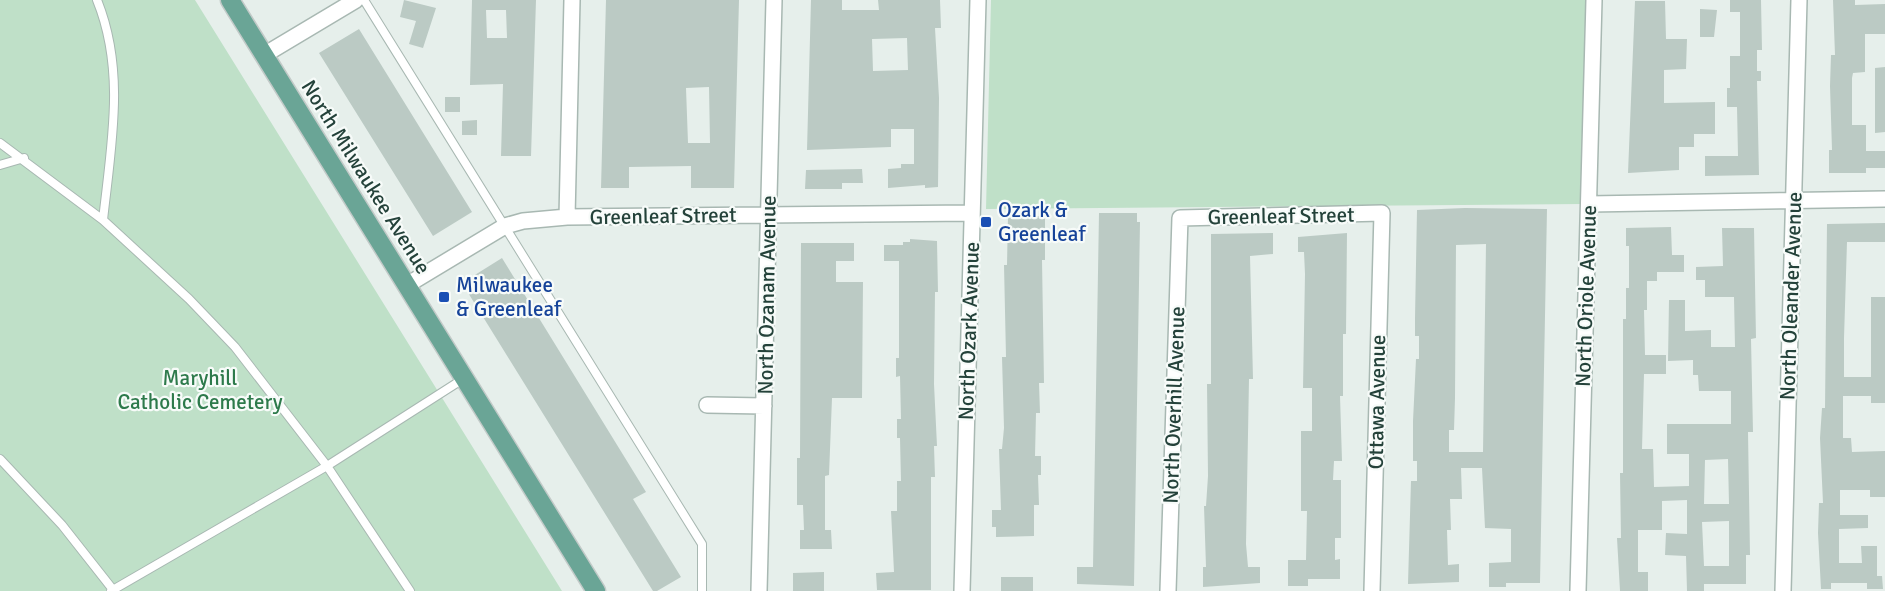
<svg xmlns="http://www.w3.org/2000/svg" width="1885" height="591" viewBox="0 0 1885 591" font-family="Signika,sans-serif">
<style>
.green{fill:#bfe0c8}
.building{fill:#bbcac4;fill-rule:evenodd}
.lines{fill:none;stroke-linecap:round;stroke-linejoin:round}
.service-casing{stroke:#a8b8b2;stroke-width:10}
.minor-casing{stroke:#a8b8b2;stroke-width:18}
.primary-casing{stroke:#c2cac8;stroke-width:21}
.service{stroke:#fff;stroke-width:8}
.minor{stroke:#fff;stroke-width:15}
.primary{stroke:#6aa596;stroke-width:18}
.transit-dot{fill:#1a4fb4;stroke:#f7fbf9;stroke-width:2}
.labels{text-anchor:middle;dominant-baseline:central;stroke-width:4.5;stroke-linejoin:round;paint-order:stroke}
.street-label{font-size:21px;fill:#24423a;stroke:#f7fbf9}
.transit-label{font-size:21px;fill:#164399;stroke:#f7fbf9;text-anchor:start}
.park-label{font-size:21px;fill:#2d7a4b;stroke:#f7fbf9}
</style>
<rect width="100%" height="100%" fill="#e6efeb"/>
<path class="green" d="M0,0H195L562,591H0Z
M991,0H1586L1582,204L986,209Z"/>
<path class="building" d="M404,0L436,8L423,48L409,44L416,21L400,17Z
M472,0H536L531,156H501L503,84L470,85ZM486,10H506L507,38H487Z
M606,0H739L734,188H691V166L629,167V188H601ZM709,87L710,143H688L686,88Z
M811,0H842V10H879L878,0H940L941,28H935L939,98L938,187L925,188V185L888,188V169L901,168V164H914V129H891V147L807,150ZM907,38L908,70L873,71L872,39Z
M1730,0H1761L1762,50H1757V71H1761V81H1757L1759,175L1705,176V156H1738L1737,107H1727V88H1730V56H1740V12H1730Z
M1833,0H1855V5L1885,4V34H1865V72L1853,73L1852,78V125H1866V151H1885V168H1866V173H1829V150H1832L1830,86L1831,55H1835Z
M1635,1H1665L1666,39H1687L1686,69L1664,70V103L1715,102V134H1694V147H1679V170L1628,173Z
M1700,9L1717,10L1714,37H1700Z
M359,29L472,212L433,236L319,53Z
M1885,67V132L1875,133V68Z
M445,97H460V112H445Z
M477,120V135H462V121Z
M862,169L863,183H842V189H805L806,170Z
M1465,208L1547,209L1540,583H1506V587H1489V563L1511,562V529L1485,528L1482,468H1461L1462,499H1450L1451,530H1447L1448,565L1459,564V582L1408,584L1411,481H1417V461H1413V421L1416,359H1419V336H1415V319L1417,210ZM1486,244L1483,452H1449V430H1454L1455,398L1456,245Z
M1099,213H1137V222H1140L1134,586L1077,584V567H1093Z
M1008,216H1045V260H1042L1044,383H1039L1040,413H1036L1035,456H1041V475H1038L1039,505H1034V536L996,537V527H992V510H1001L999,449H1002L1004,428L1002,357H1006L1004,265H1007Z
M1885,223V242H1847L1844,338V377H1871V297H1885V403H1871V396H1843V438H1851L1852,452L1885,451V497H1870V490H1840V515H1868V528L1839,529V563H1862L1861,546H1877V576H1882L1883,589H1867V583H1831V589H1821L1818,533L1819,503H1823L1820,438L1822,408H1825L1827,224Z
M1671,227L1672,255H1684V272H1657V281H1647V310H1644L1645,355H1666V374H1644L1642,449H1653L1654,487L1689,486V454H1667V424H1731V391H1699L1698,375H1693V360L1668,361L1669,300H1685V331L1711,330V347H1735L1734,297H1705V280H1696V267L1723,266L1722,228H1754L1756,338L1751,339L1753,432H1748L1750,555H1746V584H1704V591H1687L1686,556L1665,555L1666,533L1687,534V500L1662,501V530H1638V572H1648V591H1620L1617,538H1621L1620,473H1623V319H1626V288H1629V246H1626V228ZM1728,459L1729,504H1704L1705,460ZM1729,521V566H1704L1702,522Z
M1273,233V254L1250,256L1253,379H1249L1246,544L1248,567H1260V583L1203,587V567H1206L1204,506H1206L1208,476L1207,384H1211V234Z
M1347,233L1346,334H1343V396H1340L1342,461H1334L1333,480H1341V538H1335V560L1340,559V579H1308V586H1288V560H1306L1307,511H1301V431H1312V388H1303L1305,274L1304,252H1298V237Z
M910,239L937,241L938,292H935L934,384L937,446H934L935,477H931V590H877L876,573L894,572L891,511H897V481H901L900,438H897V419H901L900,376L896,377V358H899V261H884V245H903V242H910Z
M801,243H854V261H836V282H863L862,398H832L829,475L825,476V530H831L832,549H800V530H804L803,505H797V458H800Z
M502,258L646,492L633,499L681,577L657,591H653L462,283Z
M824,572V591H793V573Z
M1001,577H1033V591H1001Z"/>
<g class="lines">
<g class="service-casing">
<path id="service" d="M97,0C126,71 111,146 103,220
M364,0L702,544V591
M0,143L103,220L189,299L235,347L327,466L410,591
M0,165L24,158
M0,459L62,525L114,591
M111,591L327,466L463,379"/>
</g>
<g class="minor-casing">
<path id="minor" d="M264,55L356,0
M1589,204L1885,199
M567,217L572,0
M407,285L505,226L523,221L567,217L972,213
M707,405L764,406
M759,591L774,0
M962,591L978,0
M1168,591L1180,218L1382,213L1372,591
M1578,591L1594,0
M1783,591L1799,0"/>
</g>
<g class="primary-casing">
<path id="primary" d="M230,0L596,591"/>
</g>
<use href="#service" class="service"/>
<use href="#minor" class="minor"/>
<use href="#primary" class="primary"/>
</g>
<g class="transit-dot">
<rect x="980" y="216" width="12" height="12" rx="3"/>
<rect x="438" y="291" width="12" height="12" rx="3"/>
</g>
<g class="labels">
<g class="street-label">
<text transform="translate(366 177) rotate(58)">North Milwaukee Avenue</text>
<text transform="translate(663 216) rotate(-1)">Greenleaf Street</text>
<text transform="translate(1281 216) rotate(-1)">Greenleaf Street</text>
<text transform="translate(767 295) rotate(-89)">North Ozanam Avenue</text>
<text transform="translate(1586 296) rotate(-88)">North Oriole Avenue</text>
<text transform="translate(1791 296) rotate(-88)">North Oleander Avenue</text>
<text transform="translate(969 331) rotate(-88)">North Ozark Avenue</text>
<text transform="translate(1377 402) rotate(-89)">Ottawa Avenue</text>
<text transform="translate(1174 405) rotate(-88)">North Overhill Avenue</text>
</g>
<g class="transit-label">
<text x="998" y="210">Ozark &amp;<tspan x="998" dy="24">Greenleaf</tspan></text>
<text x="456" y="285">Milwaukee<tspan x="456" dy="24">&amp; Greenleaf</tspan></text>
</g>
<g class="park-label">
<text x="200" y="378">Maryhill<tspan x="200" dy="24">Catholic Cemetery</tspan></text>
</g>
</g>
</svg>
